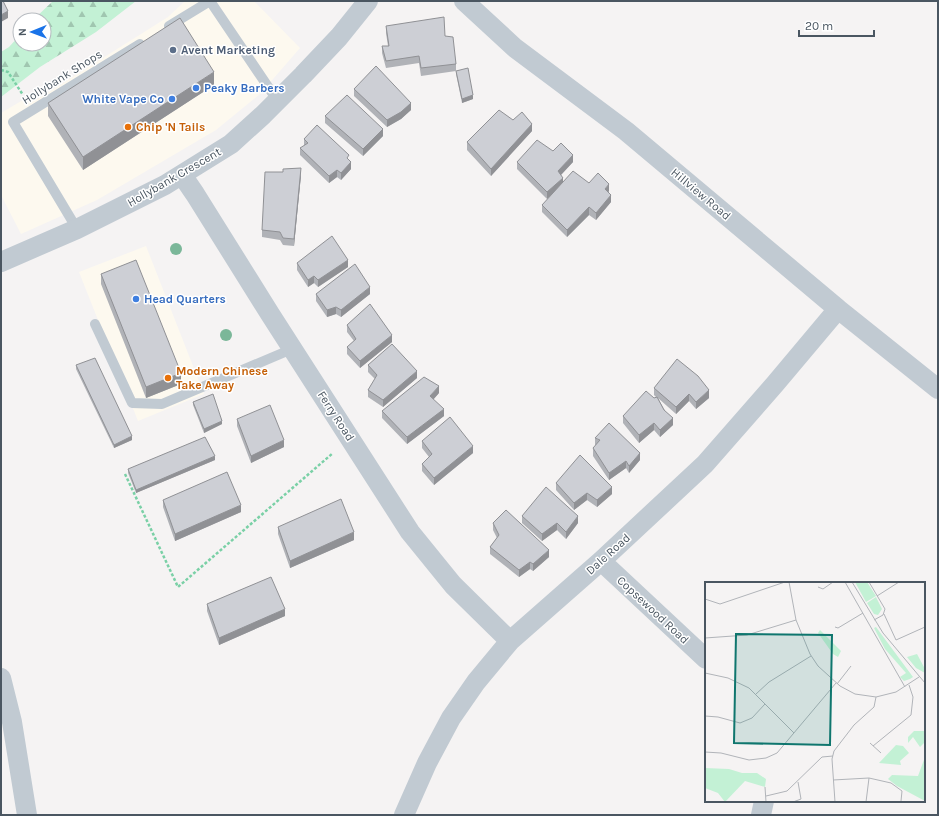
<svg xmlns="http://www.w3.org/2000/svg" width="939" height="816" viewBox="0 0 939 816" font-family="Karla,sans-serif">
<style>
.commercial{fill:#fdf9ef}
.forest{fill:url(#forest-firs)}
.lines{fill:none;stroke-linecap:round;stroke-linejoin:round}
.path{stroke:#7ad0a6;stroke-width:2.5;stroke-dasharray:3 2;stroke-linecap:butt}
.service{stroke:#c1cad2;stroke-width:10}
.minor{stroke:#c1cad2;stroke-width:20}
.tree{fill:#7bb799}
.wall{fill:#b0b2b7}
.shaded-wall{fill:#909195}
.building{fill:#cdcfd5;stroke:#909195}
.service-dot{fill:#5c6f8a;stroke:#fff;stroke-width:1.5}
.shop-dot{fill:#3f7fe0;stroke:#fff;stroke-width:1.5}
.food-dot{fill:#e8710a;stroke:#fff;stroke-width:1.5}
.labels{text-anchor:middle;dominant-baseline:central;stroke-width:3;stroke-linejoin:round;paint-order:stroke}
.service-label{font-size:12px;font-weight:bold;fill:#4e5e75;stroke:#fff;text-anchor:start}
.street-label{font-size:12px;fill:#4a5661;stroke:#fff}
.shop-label{font-size:12px;font-weight:bold;fill:#366cbe;stroke:#fff;text-anchor:start}
.food-label{font-size:12px;font-weight:bold;fill:#c56008;stroke:#fff;text-anchor:start}
.inset-road{fill:none;stroke:#b1b4b9;stroke-width:1}
.view{fill:#0f766e;fill-opacity:0.15;stroke:#0f766e;stroke-width:2}
.inset-edge{fill:none;stroke:#4a5661;stroke-width:2}
</style>
<defs>
<pattern id="forest-firs" width="22" height="20" patternUnits="userSpaceOnUse"><rect width="22" height="20" fill="#c3f1d5"/><path d="M5 1l3.5 6h-7zM16 11l3.5 6h-7z" fill="#a0c6b0"/></pattern>
</defs>
<rect width="100%" height="100%" fill="#f5f3f3"/>
<path class="commercial" d="M185,1H254L300,48L260,94L216,130L97,200L21,234L1,195V113L28,97L36,100L168,17Z
M146,246L204,394L138,421L79,272Z"/>
<path class="forest" d="M53,1H136L96,32L40,67L1,97V52L9,47L20,35V44H44V20H33Z"/>
<g class="lines">
<path class="path" d="M1,70L8,72L23,95
M125,474L178,587L333,453"/>
<path class="service" d="M169,26L210,1L277,100
M77,229L13,122L140,44
M95,324L132,403L162,404L292,349"/>
<path class="minor" d="M464,1L515,48L626,131L838,309L938,389
M182,175L195,194L270,314L410,532L453,585L510,641
M1,262L77,229L165,185L231,144L263,115L303,75L339,37L368,1
M601,561L706,659
M1,678L12,722L27,815
M404,815L427,763L451,718L476,682L510,641L601,561L705,464L775,384L838,309
M761,815L764,801"/>
</g>
<g class="tree">
<circle cx="176" cy="249" r="6"/>
<circle cx="226" cy="335" r="6"/>
</g>
<path class="wall" d="M386,26L445,36L456,64V71L421,76L419,63L386,68L382,53V46H388L386,33Z
M456,71L473,99L462,103L456,74Z
M214,85L83,170L48,116V103Z
M354,89L411,110L401,119L387,127L354,96Z
M325,116L383,136L363,156L325,123Z
M513,120L532,131L491,176L467,150V142Z
M304,139L349,160L351,169L341,180L337,177L329,183L300,155V148L304,146Z
M517,162H573L561,175L563,182L589,183L609,191L608,193L611,202L596,220L589,215L567,237L542,212V205L550,197L547,199L517,169Z
M301,175L294,246L283,245L280,240L262,237V230Z
M297,263L348,267L318,287L314,283L308,287L297,270Z
M101,274L181,384L146,398L101,284Z
M316,294H370L341,317L336,314L327,317L316,301Z
M347,325L392,342L360,368L347,354V347L354,341L347,332Z
M76,365L132,440L114,448L76,369Z
M368,365L417,378L383,407L368,397V390L375,379L368,372Z
M654,388L709,398L696,409L689,401L676,414L658,398L673,425L660,437L654,430L639,443L623,423V416L656,397L654,395Z
M439,393L433,400L444,416L407,444L382,418V411Z
M193,402L222,424L204,433L193,405Z
M237,419L284,447L251,463L237,426Z
M595,438L640,460L629,473L626,468L609,480L593,456V448L596,445H595Z
M422,441L473,453L434,485L422,471V464L429,457L422,448Z
M215,460L136,493L128,473V469Z
M556,483L612,494L597,507L587,500L574,510L556,490Z
M163,500L241,512L175,541L163,507Z
M522,516L578,523L566,539L557,530L542,541L522,523Z
M493,523L549,557L533,571L530,569L519,577L490,554V547L497,538L493,530Z
M278,527L354,540L290,568L278,534Z
M207,604L285,616L219,645L207,611Z"/>
<path class="shaded-wall" d="M8,11V18L1,22V15Z
M214,72V85L83,170V157Z
M473,95V99L462,103V99Z
M411,103V110L401,119L387,127V120Z
M532,124V131L491,176V169Z
M383,129V136L363,156V149Z
M573,155V162L558,178V171Z
M351,162V169L341,180V173Z
M301,168V175L294,246V239Z
M337,170V177L329,183V176Z
M563,178V185L547,199V192Z
M609,184V191L605,196V189Z
M611,195V202L596,220V213Z
M589,207V215L567,237V230Z
M348,260V267L318,287V280Z
M314,276V283L308,287V280Z
M370,287V294L341,317V310Z
M336,307V314L327,317V310Z
M392,335V342L360,368V361Z
M417,371V378L383,407V400Z
M181,373V384L146,398V387Z
M439,386V393L430,403V396Z
M709,390V398L696,409V402Z
M689,394V401L676,414V407Z
M444,409V416L407,444V437Z
M673,418V425L660,437V430Z
M222,421V424L204,433V429Z
M654,423V430L639,443V435Z
M132,436V440L114,448V445Z
M284,440V447L251,463V456Z
M473,446V453L434,485V478Z
M640,453V460L629,473V466Z
M215,456V460L136,493V490Z
M626,461V468L609,480V473Z
M612,487V494L597,507V500Z
M587,493V500L574,510V503Z
M241,505V512L175,541V534Z
M578,516V523L566,539V532Z
M557,523V530L542,541V534Z
M354,532V540L290,568V561Z
M549,550V557L533,571V564Z
M530,562V569L519,577V570Z
M285,609V616L219,645V638Z"/>
<path class="building" d="M1,1H3L8,11L1,15Z
M444,17L445,36L453,37L456,64L421,68L419,56L386,61L382,46H389L386,26Z
M180,18L214,72L83,157L48,103Z
M376,66L411,103L401,112L387,120L354,89Z
M468,68L473,95L462,99L456,71Z
M347,95L383,129L363,149L325,116Z
M499,110L513,120L522,112L532,124L491,169L467,142Z
M317,125L349,155L347,158L351,162L341,173L337,170L329,176L300,148L308,143L304,139Z
M537,140L553,151L561,143L573,155L558,171L563,178L547,192L517,162Z
M301,168L294,239L283,238L280,232L262,230L265,172H283V169Z
M573,171L589,183L598,173L609,184L605,189L611,195L596,213L589,207L567,230L542,205Z
M332,236L348,260L318,280L314,276L308,280L297,263Z
M136,260L181,373L146,387L101,274Z
M355,264L370,287L341,310L336,307L327,310L316,294Z
M370,304L392,335L360,361L347,347L356,339L347,325Z
M392,344L417,371L383,400L368,390L377,375L368,365Z
M95,358L132,436L114,445L76,365Z
M677,359L698,376L709,390L696,402L689,394L676,407L654,388Z
M424,377L439,386L430,396L444,409L407,437L382,411Z
M646,391L654,398L657,397L664,410L673,418L660,430L654,423L639,435L623,416Z
M213,394L222,421L204,429L193,402Z
M270,405L284,440L251,456L237,419Z
M450,417L473,446L434,478L422,464L432,454L422,441Z
M609,423L640,453L629,466L626,461L609,473L593,448L600,440L595,438Z
M205,437L215,456L136,490L128,469Z
M580,455L612,487L597,500L587,493L574,503L556,483Z
M227,472L241,505L175,534L163,500Z
M546,487L578,516L566,532L557,523L542,534L522,516Z
M341,499L354,532L290,561L278,527Z
M506,510L549,550L533,564L530,562L519,570L490,547L499,535L493,523Z
M271,577L285,609L219,638L207,604Z"/>
<circle class="service-dot" cx="173" cy="50" r="4"/>
<g class="shop-dot">
<circle cx="196" cy="88" r="4"/>
<circle cx="172" cy="99" r="4"/>
<circle cx="136" cy="299" r="4"/>
</g>
<g class="food-dot">
<circle cx="128" cy="127" r="4"/>
<circle cx="168" cy="378" r="4"/>
</g>
<g class="labels">
<g class="service-label">
<text x="181" y="50">Avent Marketing</text>
</g>
<g class="street-label">
<text transform="translate(62 77) rotate(-32)">Hollybank Shops</text>
<text transform="translate(174 177) rotate(-30)">Hollybank Crescent</text>
<text transform="translate(701 194) rotate(40)">Hillview Road</text>
<text transform="translate(336 416) rotate(57)">Ferry Road</text>
<text transform="translate(608 554) rotate(-42)">Dale Road</text>
<text transform="translate(653 610) rotate(43)">Copsewood Road</text>
</g>
<g class="shop-label">
<text x="204" y="88">Peaky Barbers</text>
<text x="164" y="99" text-anchor="end">White Vape Co</text>
<text x="144" y="299">Head Quarters</text>
</g>
<g class="food-label">
<text x="136" y="127">Chip 'N Tails</text>
<text x="176" y="371">Modern Chinese<tspan x="176" dy="14">Take Away</tspan></text>
</g>
</g>
<g transform="translate(705 582)">
<rect width="220" height="220" fill="#f5f3f3"/>
<path d="M150,0H162L171,14L161,20ZM171,15L177,27L173,33L169,32L162,21Z" fill="#c3f1d5"/>
<path d="M171,45L208,95L205,97L199,99L195,95L201,91L180,67L169,46ZM115,48L136,69L133,75L128,72L113,51ZM212,72L220,87V91L211,86L202,75ZM209,149H220V160L215,165L208,155L203,161V155ZM191,163L198,164L204,171L195,179L196,183L174,181ZM220,175V219L192,204L183,197L187,193L213,194ZM0,186L24,187L37,191H52L61,197L60,205L40,199L20,220L13,211L0,206Z" fill="#c3f1d5"/>
<path class="inset-road" d="M84,0L91,38L105,72L113,84L135,104L150,112L171,115L191,110L214,95M140,0L200,105M147,0L178,51L220,101M164,0L180,27L178,33L169,38M113,5L118,7L128,0M172,14L194,0M0,17L15,22L80,0M179,32L191,58L220,45M130,45L133,46L158,31M0,56L42,53L91,38M0,91L23,96L44,106L89,151M132,102L146,84M51,112L64,100L106,74M0,134L13,135L35,141L47,136L60,122M165,161L176,171M168,164L206,133L208,115L204,103M0,170L16,171L44,178L61,176L72,171L131,101M128,198L164,196L186,201L197,209L196,219M60,205L61,220M61,214L82,209L117,175L128,174M88,220L96,217L93,200M130,220L127,177L129,169L149,143L169,125L171,115M161,220L164,196"/>
<path class="view" d="M31,52L127,53L125,163L29,161Z"/>
<rect width="220" height="220" class="inset-edge"/>
</g>
<rect width="939" height="816" fill="none" stroke="#4a5661" stroke-width="4"/>
<g transform="translate(32 32) rotate(269)"><circle r="19" fill="#ffffff" stroke="#b7bbc0"/>
<path d="M0-3L7 15L0 10L-7 15Z" fill="#1a73e8"/>
<text y="-6" font-size="11" font-weight="bold" text-anchor="middle" fill="#4a5661">N</text>
</g>
<path d="M799 30v6h75v-6" fill="none" stroke="#4a5661" stroke-width="2"/>
<text x="805" y="30" font-size="12" fill="#4a5661" stroke="#ffffff" stroke-width="3" paint-order="stroke">20 m</text>
</svg>
